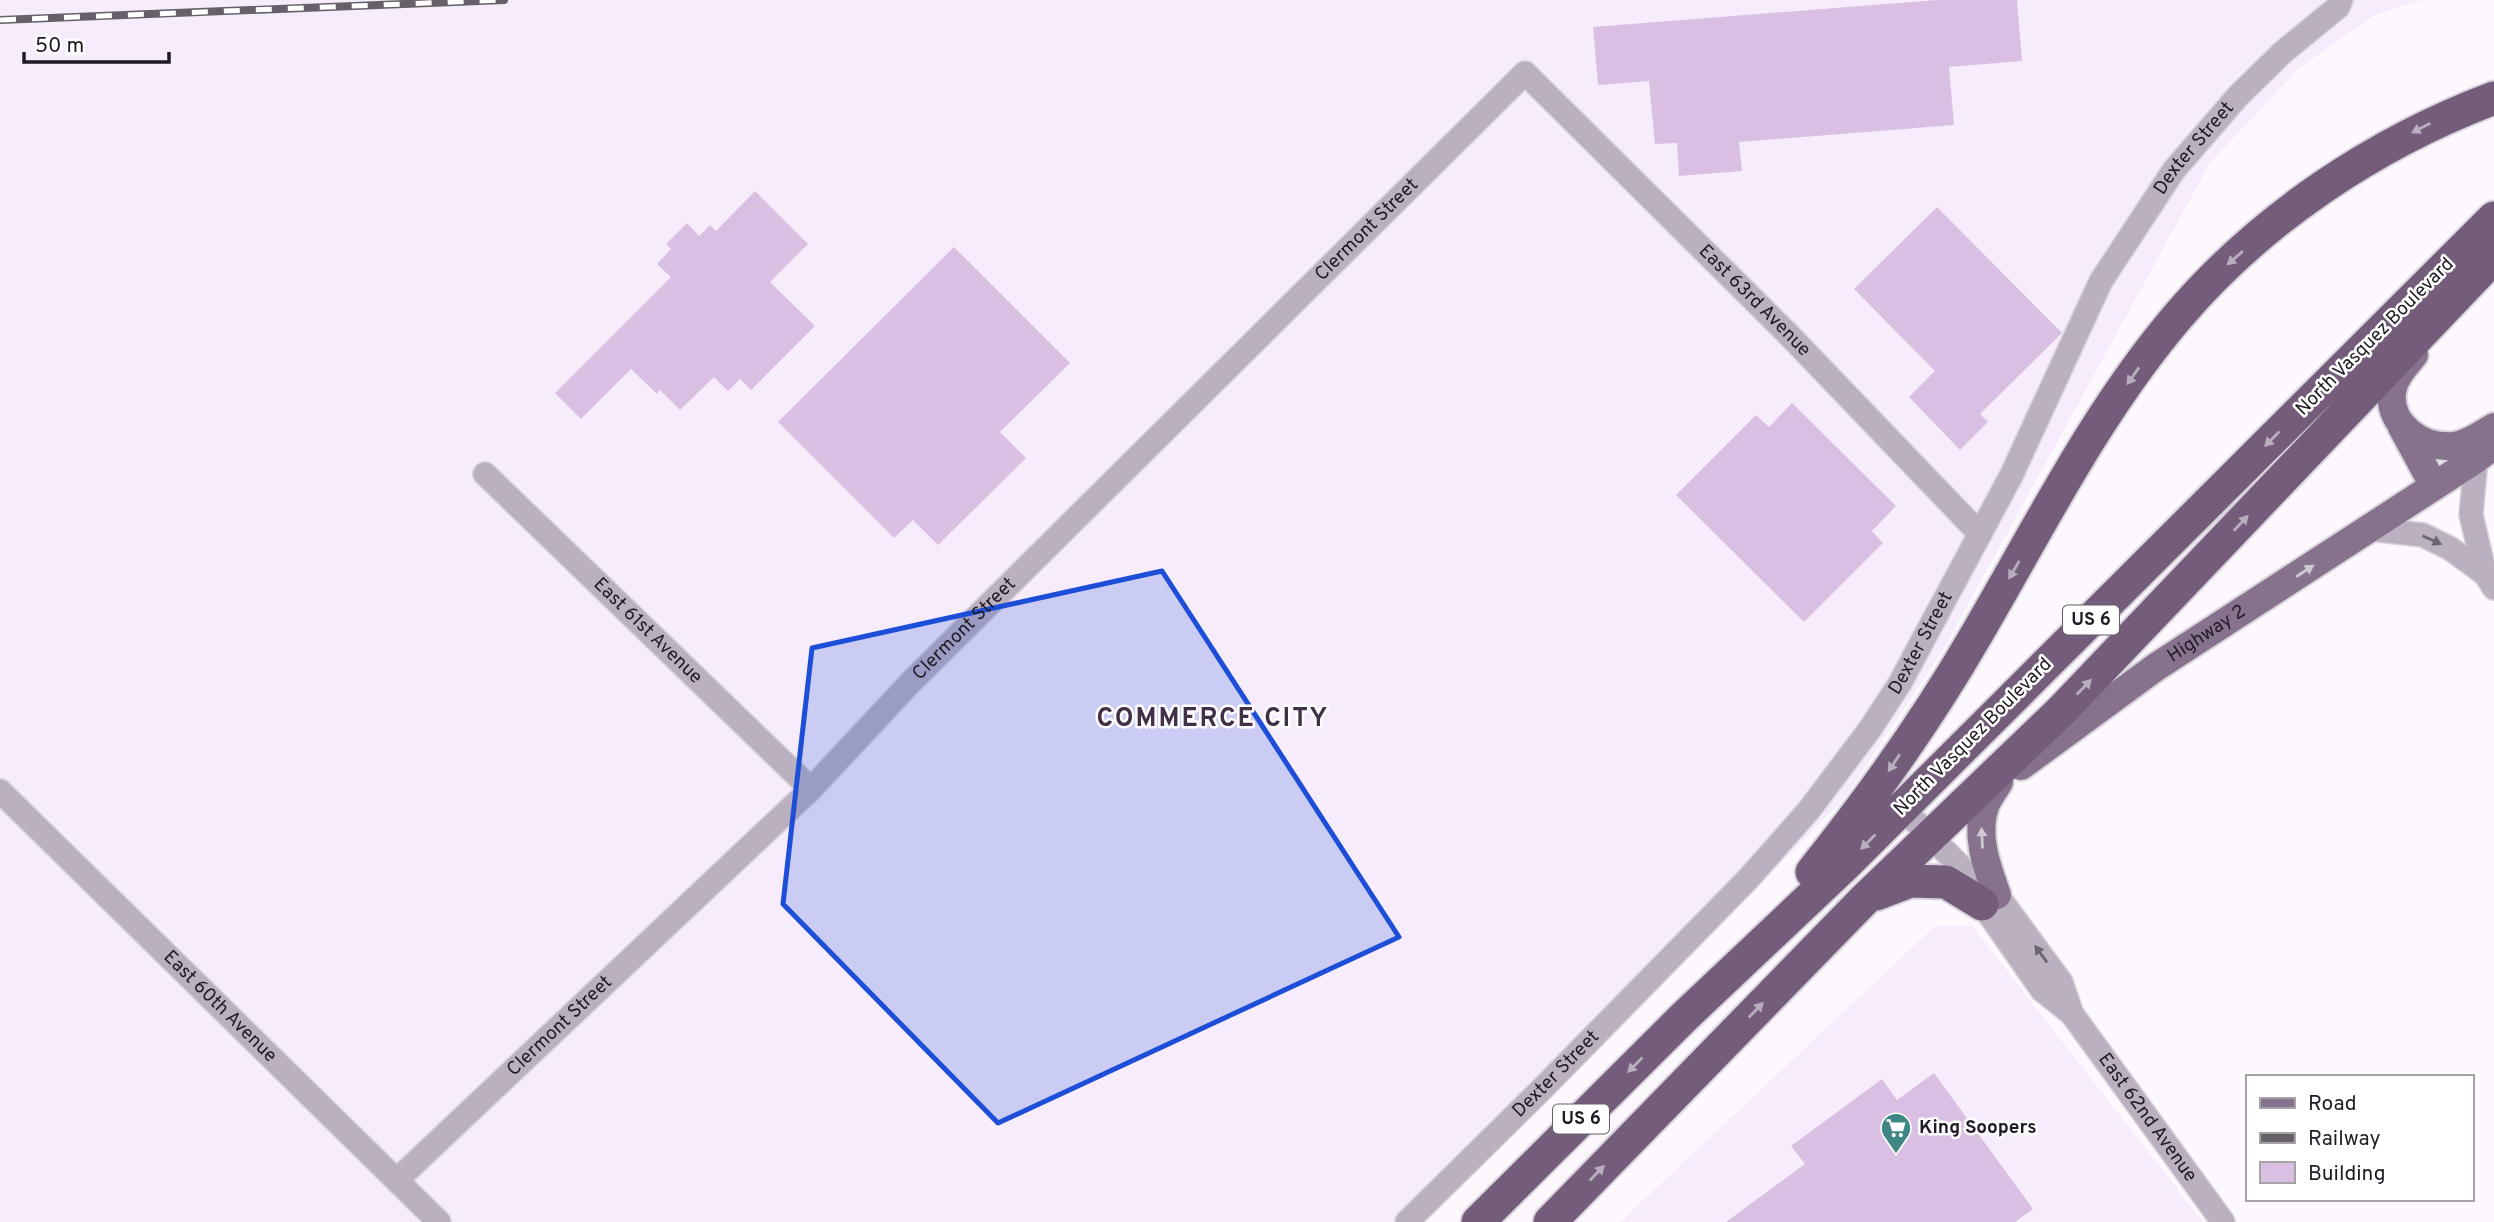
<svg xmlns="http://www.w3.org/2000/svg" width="2494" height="1222" viewBox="0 0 2494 1222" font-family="Overpass,sans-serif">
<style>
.built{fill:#f7ecfb}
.building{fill:#d9c0e2}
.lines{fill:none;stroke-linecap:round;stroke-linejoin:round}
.minor-casing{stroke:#d9d4db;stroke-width:26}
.major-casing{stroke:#d9d4db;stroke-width:32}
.highway-casing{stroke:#d9d4db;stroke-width:37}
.minor{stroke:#bbb0bf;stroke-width:23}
.major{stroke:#86728d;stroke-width:28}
.highway{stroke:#735d7b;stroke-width:33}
.rail-casing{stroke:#666069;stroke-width:8}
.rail{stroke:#fff;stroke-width:5;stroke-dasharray:16;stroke-linecap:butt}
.oneway{fill:#b9aebd}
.oneway2{fill:#6e6572}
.oneway3{fill:#cfc7d1}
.marked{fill:#1d4ed8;fill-opacity:0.2;stroke:#1d4ed8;stroke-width:5;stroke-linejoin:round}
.labels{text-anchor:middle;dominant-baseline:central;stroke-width:5;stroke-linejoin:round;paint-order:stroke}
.shield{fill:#fff;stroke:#645f66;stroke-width:2}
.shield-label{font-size:18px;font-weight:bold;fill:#211a24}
.street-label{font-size:19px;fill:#211a24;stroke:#fff}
.poi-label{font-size:19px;font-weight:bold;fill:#211a24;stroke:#fff;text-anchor:start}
.district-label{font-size:26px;font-weight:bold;letter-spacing:2px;fill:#413048;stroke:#fff}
</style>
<rect width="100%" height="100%" fill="#fcf8fe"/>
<path class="built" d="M0,0H2422L2375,15L2299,68L2210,163L1943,650L1844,799L1424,1222H0Z
M1935,926H1972L2203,1222H1620Z"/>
<path class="building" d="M1937,0H2017L2022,61L1949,67L1954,125L1739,142L1742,171L1679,176L1677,143L1655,144L1649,81L1598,85L1593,27Z
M755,191L808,244L770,282L815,326L751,390L740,379L728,391L714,377L680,410L660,390L657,394L631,369L581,419L555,393L671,277L657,264L671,249L666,244L687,223L699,236L710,225L716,231Z
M1937,207L2062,333L1980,414L1988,422L1960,450L1909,397L1935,371L1854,289Z
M954,247L1070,363L1000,432L1026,458L938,545L913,520L894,538L778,422Z
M1792,403L1896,506L1872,531L1883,543L1804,622L1676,495L1756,415L1769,427Z
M1934,1073L2033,1209L2015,1222H1726L1805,1164L1791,1146L1882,1079L1897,1100Z"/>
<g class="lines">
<g class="minor-casing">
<g id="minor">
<path d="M2476,459L2471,515L2485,574L2494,588"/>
<path id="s1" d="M485,474L811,789"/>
<path d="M2370,529L2423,535L2451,549L2485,574"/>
<path id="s2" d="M0,791L439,1222"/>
<path d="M1914,820L1975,881L1997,895L2061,982L2072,1014"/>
<path id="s3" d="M1978,891L1982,904L2042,990L2072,1014L2223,1222"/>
<path id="s4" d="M397,1180L811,789L910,683L1525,73L1789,335L1980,534"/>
<path id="s5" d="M1407,1222L1542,1089L1748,879L1809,810L1870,729L1900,683L2012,474L2101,281L2174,170L2238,96L2283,52L2338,7L2341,0"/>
</g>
</g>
<g class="major-casing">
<g id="major">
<path d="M2414,355C2405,366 2394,377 2392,392C2388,426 2423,449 2454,446C2469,444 2482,434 2494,427"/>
<path d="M2402,427L2434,486"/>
<path id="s6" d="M2021,766L2156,667L2476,459L2494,445"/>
<path d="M1997,895C1987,867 1975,836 1985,806C1988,798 1995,789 1999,782"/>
</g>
</g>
<g class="highway-casing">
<path id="highway" d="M1812,872C1872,797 1927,720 1975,637C2039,528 2096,412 2179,315C2262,218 2375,143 2494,98
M1876,894L1910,881L1946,882L1982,904
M1478,1222L1684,1017L1846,864L2494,218
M1550,1222L1864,900L2062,710L2494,257"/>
</g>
<use href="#minor" class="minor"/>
<use href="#major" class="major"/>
<use href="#highway" class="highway"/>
<g class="rail-casing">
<path id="rail" d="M0,20L504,0"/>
</g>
<use href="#rail" class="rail"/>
</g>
<defs><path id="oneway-solid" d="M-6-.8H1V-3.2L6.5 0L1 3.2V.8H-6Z" transform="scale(1.75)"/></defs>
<g class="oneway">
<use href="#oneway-solid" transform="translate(2421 128) rotate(153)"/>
<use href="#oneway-solid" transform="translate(2235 258) rotate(139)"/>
<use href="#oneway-solid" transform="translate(2133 376) rotate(125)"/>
<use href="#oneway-solid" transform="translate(2272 439) rotate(135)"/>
<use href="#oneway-solid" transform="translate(2241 523) rotate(-47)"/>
<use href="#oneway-solid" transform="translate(2014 570) rotate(120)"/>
<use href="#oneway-solid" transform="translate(2084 687) rotate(-46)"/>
<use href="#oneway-solid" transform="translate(1894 763) rotate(124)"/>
<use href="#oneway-solid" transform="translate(1868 842) rotate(135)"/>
<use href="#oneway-solid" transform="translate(1756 1010) rotate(-46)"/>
<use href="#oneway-solid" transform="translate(1635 1065) rotate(135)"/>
<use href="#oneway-solid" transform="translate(1597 1173) rotate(-46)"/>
</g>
<g class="oneway2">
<use href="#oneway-solid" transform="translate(2432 540) rotate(24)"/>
<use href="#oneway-solid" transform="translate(2041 954) rotate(-126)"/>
</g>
<g class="oneway3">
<use href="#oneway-solid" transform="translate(2305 571) rotate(-33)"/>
<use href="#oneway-solid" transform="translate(1982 838) rotate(-93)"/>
</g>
<path class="marked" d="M1162,571L1399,937L998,1123L783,904L812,648Z"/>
<defs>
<g id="supermarket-pin" transform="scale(1.575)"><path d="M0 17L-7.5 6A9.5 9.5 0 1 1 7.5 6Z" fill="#3f8785" stroke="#fff"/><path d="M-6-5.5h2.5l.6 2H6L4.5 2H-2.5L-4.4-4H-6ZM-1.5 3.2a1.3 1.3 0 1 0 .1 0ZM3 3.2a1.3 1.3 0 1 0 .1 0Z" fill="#fff"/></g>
</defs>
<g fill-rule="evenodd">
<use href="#supermarket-pin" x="1896" y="1128"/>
</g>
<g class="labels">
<g class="shield">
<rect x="2063" y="605.5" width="56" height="29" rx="5"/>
<rect x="1553" y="1104.5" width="56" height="29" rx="5"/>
</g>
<g class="shield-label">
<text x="2091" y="620">US 6</text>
<text x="1581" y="1119">US 6</text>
</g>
<g class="street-label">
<text stroke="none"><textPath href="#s5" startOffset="1344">Dexter Street</textPath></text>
<text stroke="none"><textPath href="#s4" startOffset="1358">Clermont Street</textPath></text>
<text stroke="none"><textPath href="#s4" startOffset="1904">East 63rd Avenue</textPath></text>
<text transform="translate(2375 337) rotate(-45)">North Vasquez Boulevard</text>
<text stroke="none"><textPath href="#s4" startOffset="791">Clermont Street</textPath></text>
<text stroke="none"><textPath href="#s1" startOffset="226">East 61st Avenue</textPath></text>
<text stroke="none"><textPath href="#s6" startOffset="228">Highway 2</textPath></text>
<text stroke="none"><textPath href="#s5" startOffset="777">Dexter Street</textPath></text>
<text transform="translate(1973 737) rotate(-45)">North Vasquez Boulevard</text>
<text stroke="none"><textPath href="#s2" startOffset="308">East 60th Avenue</textPath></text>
<text stroke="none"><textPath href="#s4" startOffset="224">Clermont Street</textPath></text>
<text stroke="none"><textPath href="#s5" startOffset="210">Dexter Street</textPath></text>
<text stroke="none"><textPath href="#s3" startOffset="285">East 62nd Avenue</textPath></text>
</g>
<g class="poi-label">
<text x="1919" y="1128">King Soopers</text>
</g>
<g class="district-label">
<text x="1213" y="719">COMMERCE CITY</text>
</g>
</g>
<rect x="2246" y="1075" width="228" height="126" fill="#ffffff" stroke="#a6a3a7" stroke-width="2"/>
<rect x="2260" y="1098" width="35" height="10" fill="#86728d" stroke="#a6a3a7" stroke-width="2"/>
<text x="2308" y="1110" font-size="21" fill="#211a24">Road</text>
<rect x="2260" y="1133" width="35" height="10" fill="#666069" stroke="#a6a3a7" stroke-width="2"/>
<text x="2308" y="1145" font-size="21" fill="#211a24">Railway</text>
<rect x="2260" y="1162" width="35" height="21" fill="#d9c0e2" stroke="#a6a3a7" stroke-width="2"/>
<text x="2308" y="1180" font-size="21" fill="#211a24">Building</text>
<path d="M24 52v10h145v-10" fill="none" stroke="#211a24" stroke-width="3.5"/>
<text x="35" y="52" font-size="21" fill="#211a24" stroke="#ffffff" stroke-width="5" paint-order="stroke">50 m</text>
</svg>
